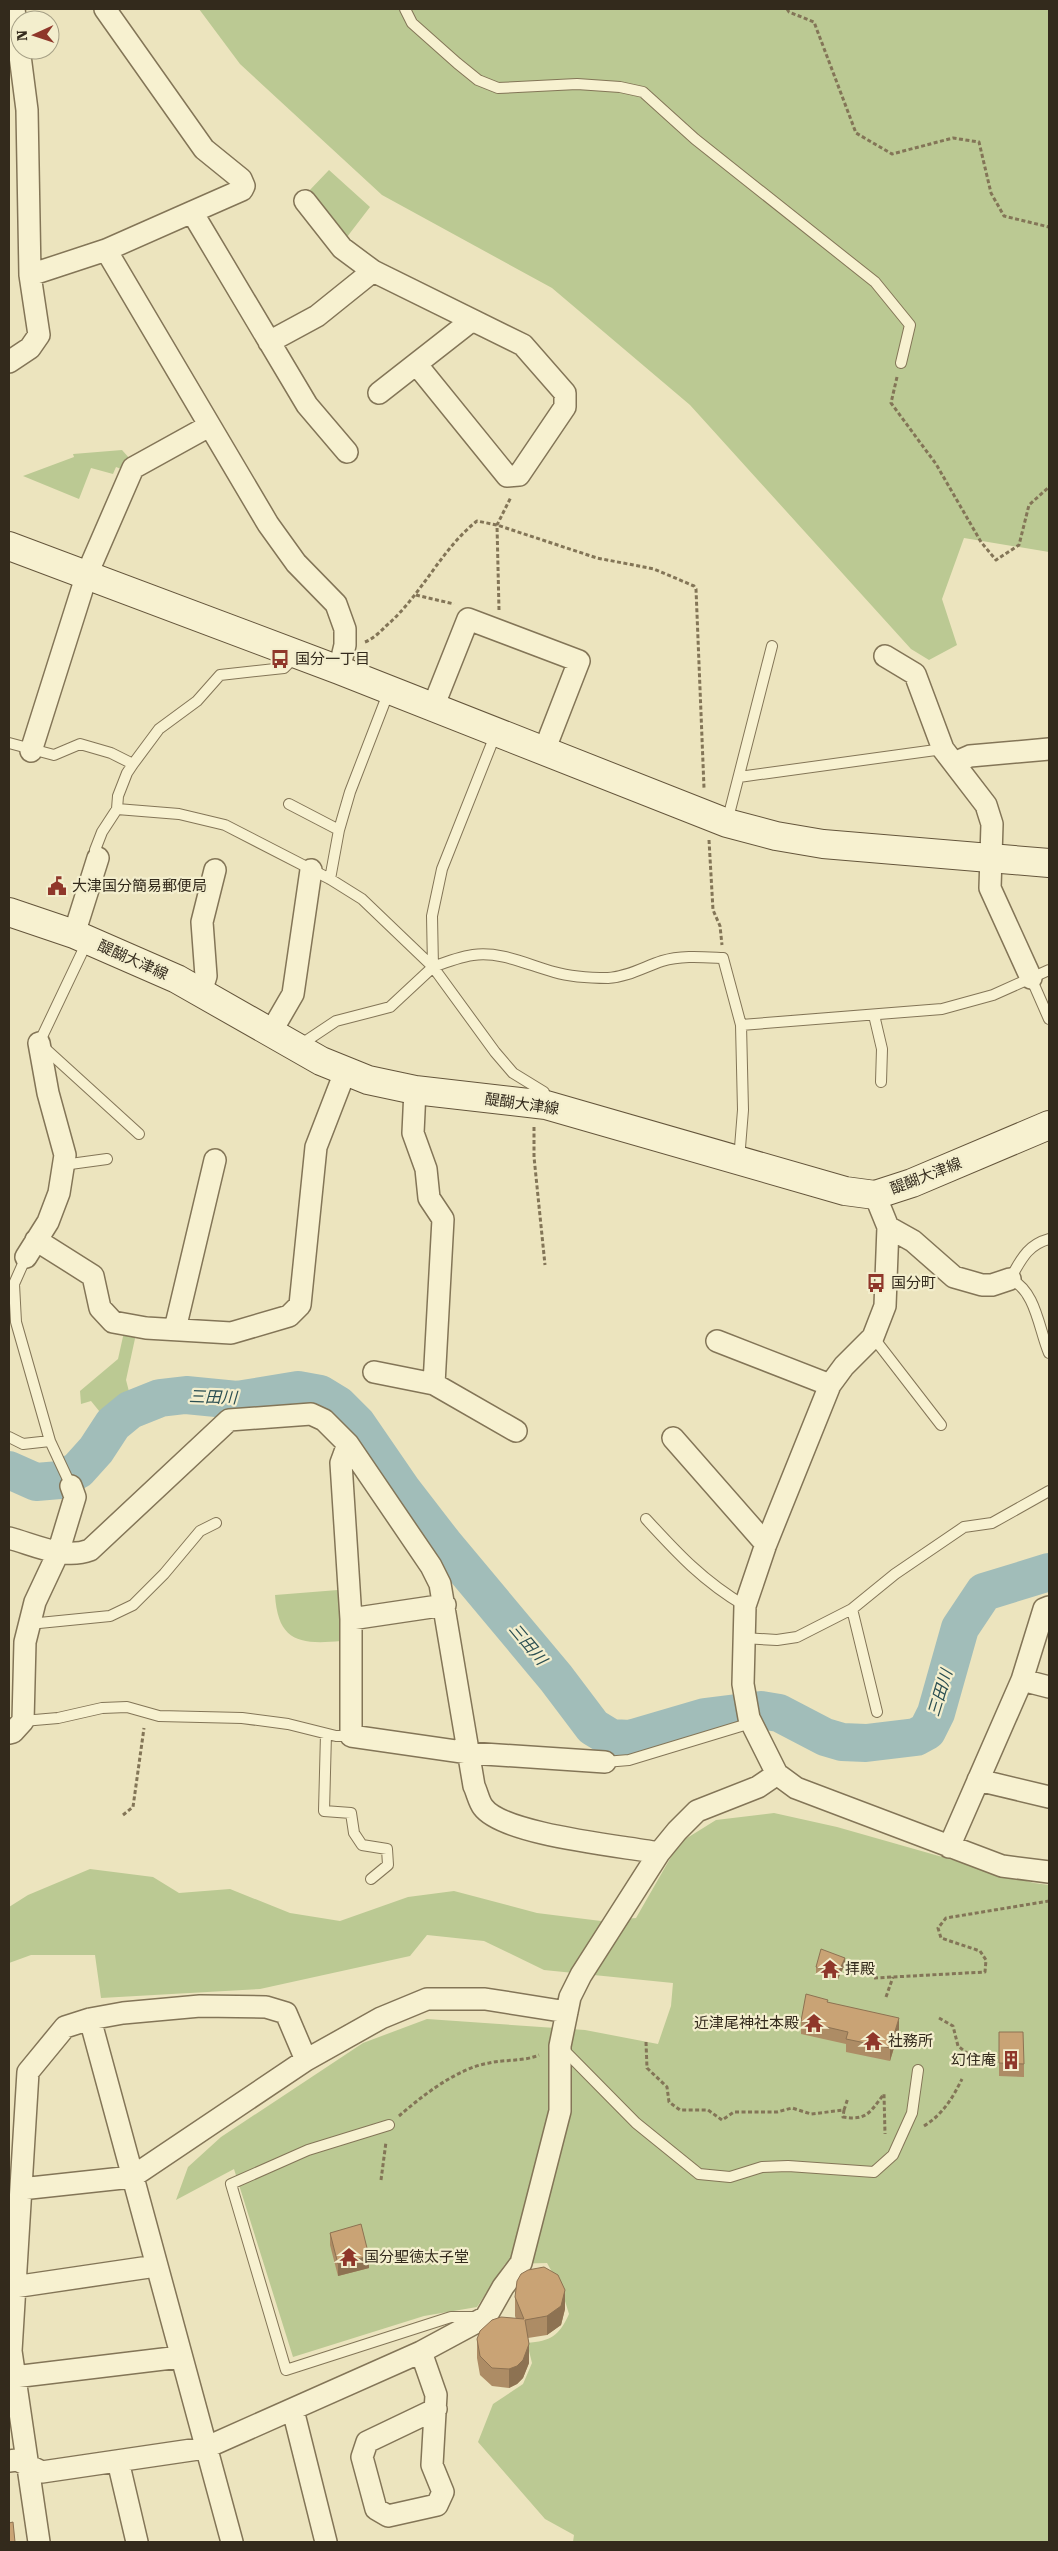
<svg xmlns="http://www.w3.org/2000/svg" width="1058" height="2551" viewBox="0 0 1058 2551" font-family="'Roboto Serif','Noto Sans JP',serif">
<style>
.green{fill:#bbc993}
.lines{fill:none;stroke-linecap:round;stroke-linejoin:round}
.river{stroke:#a1bdb9;stroke-width:38}
.lane-casing{stroke:#837557;stroke-width:12}
.street-casing{stroke:#837557;stroke-width:24}
.secondary-casing{stroke:#64553b;stroke-width:30}
.path{stroke:#837557;stroke-width:3;stroke-dasharray:4 2.5;stroke-linecap:butt}
.lane{stroke:#f7f1d0;stroke-width:10}
.street{stroke:#f7f1d0;stroke-width:21}
.secondary{stroke:#f7f1d0;stroke-width:28}
.wall{fill:#ad8c65}
.shaded-wall{fill:#8d7252}
.building{fill:#c9a375;stroke:#8d7252}
.labels{text-anchor:middle;dominant-baseline:central;stroke-width:4.5;stroke-linejoin:round;paint-order:stroke}
.poi-label{font-size:15px;fill:#332a1c;stroke:#f3eecd;text-anchor:start}
.street-label{font-size:15px;fill:#332a1c;stroke:#f3eecd}
.water-label{font-size:16px;font-style:italic;fill:#2b4f52;stroke:#f3eecd}
</style>
<rect width="100%" height="100%" fill="#ece4be"/>
<path class="green" d="M199,9H1049V552L964,538L942,599L957,645L929,660L911,649L690,405L552,288L382,195L240,64Z
M329,170L370,207L347,237L307,193Z
M122,450L130,459L124,470L116,467L113,474L91,468L79,499L23,476L74,457L73,454Z
M124,1332L136,1334L126,1380L132,1403L104,1417L91,1401L81,1404L80,1391L118,1359Z
M338,1590L341,1641C299,1645 278,1641 275,1595Z
M774,1813L837,1827L1034,1883L1049,1885V2542H573L574,2535L545,2519L478,2442L493,2404L523,2384L532,2363L527,2343C551,2341 559,2336 569,2314L561,2288L547,2263L505,2264L477,2307L424,2316L293,2357L234,2169L176,2200L188,2167L221,2137L363,2043L427,2019L585,2030L658,2044L671,2006L673,1983L544,1970L484,1941L427,1935L410,1956L260,1989L101,1998L95,1955H31L9,1963V1907L28,1895L90,1869L153,1877L179,1893L230,1889L290,1913L340,1921L408,1897L454,1891L537,1913L601,1921L636,1918L679,1843L716,1820Z"/>
<g class="lines">
<path class="river" d="M9,1470L36,1482L60,1480L78,1470L96,1450L113,1424L130,1410L160,1398L186,1395L237,1400L298,1390L320,1394L338,1405L357,1424L403,1491L444,1544L556,1678L593,1727L611,1738L630,1739L705,1717L761,1710L779,1713L825,1737L842,1742L866,1743L916,1737L927,1731L936,1713L960,1628L984,1592L1049,1572"/>
<g class="lane-casing">
<path id="lane" d="M405,9L412,23L457,63L478,80L498,88L577,84L620,87L643,92L695,139L875,282L910,325L901,363
M9,743L54,755L80,744L111,753L133,764
M739,777L943,749
M289,804L339,830L330,879
M117,809L179,814L225,825L330,879L362,899L433,967L495,1052L513,1073L544,1092L546,1102
M727,822L772,646
M339,830L350,792L389,691
M98,858L95,850L102,832L117,809L118,796L127,773L133,764L159,729L197,701L220,675L284,668L296,656
M87,942L39,1043L139,1134
M433,967C446,962 459,957 473,955C501,951 528,965 554,972C571,977 590,978 608,978C627,977 644,967 662,961C681,955 703,957 723,958L741,1025L743,1110L739,1160
M1031,978L1049,1019
M874,1015L882,1049L881,1082
M741,1025L942,1009L993,995L1049,970
M300,1045L336,1021L390,1007L433,967L432,916L442,869L496,733
M63,1165L107,1159
M1049,1239C1027,1245 1021,1260 1010,1279C1036,1290 1039,1330 1049,1353
M26,1257L14,1284L16,1322L50,1441L71,1486
M873,1337L941,1425
M9,1437L23,1444L50,1441
M646,1519C678,1554 703,1581 745,1606
M852,1609L877,1712
M29,1624L110,1616L133,1605L164,1574L200,1531L216,1523
M743,1638L777,1640L797,1637L852,1609L895,1574L964,1527L992,1523L1049,1491
M23,1721L58,1718L102,1708L127,1707L159,1716L242,1718L288,1724L336,1736H351
M326,1734L324,1811L351,1813L354,1833L362,1845L387,1849L388,1865L371,1879
M605,1762L629,1760L751,1723
M561,2047L636,2123L699,2174L730,2177L762,2167L788,2166L874,2172L893,2155L912,2113L918,2070
M389,2125L308,2150L231,2184L286,2370L451,2317H477"/>
</g>
<g class="street-casing">
<path id="street" d="M105,9L204,149L241,179L244,186L242,190L192,212
M305,201L342,248L373,271
M106,250L268,524L296,563L336,604L345,629V645L339,670
M30,275L106,250L192,212L307,405L347,452
M269,342L317,316L373,271L523,345L565,393V407L519,475L507,476L417,365
M9,362L30,348L39,335L30,275L27,110L14,9
M379,393L471,321
M885,656L915,674L943,749L986,805L992,824L990,888L1031,978
M433,707L468,619L579,661L544,751
M31,751L87,574L133,468L209,426
M954,763L970,756L1049,749
M74,934L98,858
M201,992L206,976L202,922L215,870
M271,1032L293,994L311,870
M875,1195L888,1227L885,1306L873,1337L844,1366L830,1385L766,1544L745,1606L743,1684L749,1718L777,1774L796,1788L1002,1866L1049,1872
M888,1227L913,1241L954,1277L982,1285H992L1010,1279
M36,1240L93,1276L100,1308L113,1322L146,1328L231,1333L289,1316L300,1305L316,1147L345,1072
M26,1257L48,1222L59,1193L65,1155L48,1093L39,1043
M175,1329L215,1160
M717,1341L830,1385
M374,1372L434,1384L443,1219L429,1198L426,1169L413,1133L415,1090
M434,1384L516,1431
M673,1438L766,1544
M348,1444L341,1463L351,1619V1736L469,1753L605,1762
M9,1538C35,1545 64,1560 90,1550L229,1420L311,1414L324,1420L348,1444L431,1566L440,1584L474,1786C477,1792 479,1802 483,1807C503,1835 623,1846 659,1853
M351,1619L445,1605
M1022,1680L1049,1687
M9,1733L13,1732L23,1721L25,1642L35,1602L58,1553L75,1497L71,1486
M978,1780L1049,1797
M949,1847L1022,1680L1044,1609L1049,1607
M90,2019L232,2542
M21,2189L132,2177L306,2060L381,2018L427,1999H485L567,2012
M14,2287L156,2266
M421,2352L436,2395L432,2465L443,2492L437,2505L388,2516L376,2509L362,2457L367,2442L436,2409
M14,2377L180,2357
M293,2410L326,2542
M9,2461L17,2460L42,2472L205,2448L421,2352L486,2317L503,2287L521,2263L560,2111V2046L570,1997L581,1975L659,1853L677,1831L697,1811L758,1787L777,1774
M118,2461L137,2542
M39,2542L11,2351L28,2072L65,2027L90,2019L123,2013L200,2006L266,2007L286,2013L306,2060"/>
</g>
<g class="secondary-casing">
<path id="secondary" d="M9,546L339,670L727,823L776,836L823,844L1049,863
M9,912L74,934L177,979L321,1061L368,1080L415,1090L546,1105L845,1191L875,1195L912,1183L1049,1125"/>
</g>
<path class="path" d="M787,9L789,12L814,22L856,133L892,154L953,138L979,142L991,193L1004,216L1049,227
M897,377L891,403L936,464L981,542L996,560L1019,545L1029,505L1049,487
M416,595L454,604
M499,610L497,525L511,497
M365,642C373,639 380,632 386,626C422,595 441,549 477,521L497,525L597,558L654,569L694,586L696,589L704,788
M709,840L713,910L720,926L722,945
M534,1127V1157L545,1265
M123,1815L133,1807L144,1728
M874,1978L985,1972L986,1960L980,1951L941,1938L938,1928L946,1918L1049,1901
M886,1997L893,1977
M939,2018L953,2026L958,2046L967,2053
M646,2042L647,2068L667,2087L669,2102L680,2110H708L722,2120L734,2112H777L792,2108L811,2114L844,2110L843,2117C867,2121 870,2112 884,2094L885,2134
M844,2110L848,2098
M399,2116C423,2095 458,2068 489,2063C506,2059 522,2062 539,2055
M924,2126C943,2114 952,2099 962,2079
M381,2180L386,2142"/>
<use href="#lane" class="lane"/>
<use href="#street" class="street"/>
<use href="#secondary" class="secondary"/>
</g>
<path class="wall" d="M845,1964L838,1979L816,1973V1967Z
M828,2002L899,2031L890,2061L846,2052V2044L801,2034V2021Z
M999,2032L1024,2064V2077L999,2076Z
M330,2233L369,2268L338,2276L330,2245Z
M515,2297L565,2309L561,2325L547,2335L528,2338L529,2363L523,2378L517,2384L509,2388L492,2386L480,2375L477,2358V2339L516,2319L515,2316Z"/>
<path class="shaded-wall" d="M845,1958V1964L838,1979V1973Z
M899,2018V2031L890,2061V2048Z
M369,2256V2268L338,2276V2264Z
M565,2290V2309L561,2325L547,2335V2316Z
M529,2344V2363L523,2378L517,2384L509,2388V2369Z"/>
<path class="building" d="M821,1949L845,1958L838,1973L816,1967Z
M806,1994L828,2000L827,2002L899,2018L890,2048L846,2039L848,2032L801,2021Z
M999,2032H1023L1024,2064L999,2063Z
M361,2224L369,2256L338,2264L330,2233Z
M544,2267L558,2275L565,2290L561,2306L547,2316L525,2320L529,2344L523,2360L517,2366L509,2369L492,2368L480,2356L477,2339L480,2331L492,2320L501,2317L524,2319L515,2297L517,2281L521,2274L528,2270Z
M13,2522L15,2542H9V2523Z"/>
<defs>
<g id="bus-bare" transform="scale(1.5)"><path d="M-5-6H5V4H4V6H2V4H-2V6H-4V4H-5ZM-3.5-4V0h7V-4ZM-3.5 1.2v1.5H-2V1.2ZM2 1.2v1.5H3.5V1.2Z" fill="#8f372a" stroke="#f3eecd" stroke-width="2.5" paint-order="stroke"/></g>
<g id="civic-bare" transform="scale(1.5)"><path d="M-.6-6.5H3V-4.5H.6V-3L4-1V1h2V6H-6V1h2V-1L-.6-3ZM-1.2 2.5V6h2.4V2.5Z" fill="#8f372a" stroke="#f3eecd" stroke-width="2.5" paint-order="stroke"/></g>
<g id="temple-bare" transform="scale(1.5)"><path d="M0-6L5-2H3V0L6.5 2.5H4V6H1.5V3h-3V6H-4V2.5H-6.5L-3 0V-2H-5Z" fill="#8f372a" stroke="#f3eecd" stroke-width="2.5" paint-order="stroke"/></g>
<g id="building-bare" transform="scale(1.5)"><path d="M-4-6H4V6H1V3H-1V6H-4ZM-2.5-4.3h1.7v1.8h-1.7ZM.8-4.3h1.7v1.8H.8ZM-2.5-1h1.7V.8h-1.7ZM.8-1h1.7V.8H.8Z" fill="#8f372a" stroke="#f3eecd" stroke-width="2.5" paint-order="stroke"/></g>
</defs>
<g fill-rule="evenodd">
<use href="#bus-bare" x="280" y="659"/>
<use href="#civic-bare" x="57" y="886"/>
<use href="#bus-bare" x="876" y="1283"/>
<use href="#temple-bare" x="830" y="1969"/>
<use href="#temple-bare" x="814" y="2023"/>
<use href="#temple-bare" x="873" y="2041"/>
<use href="#building-bare" x="1011" y="2060"/>
<use href="#temple-bare" x="349" y="2257"/>
</g>
<g class="labels">
<g class="poi-label">
<text x="295" y="659">国分一丁目</text>
<text x="72" y="886">大津国分簡易郵便局</text>
<text x="891" y="1283">国分町</text>
<text x="845" y="1969">拝殿</text>
<text x="799" y="2023" text-anchor="end">近津尾神社本殿</text>
<text x="888" y="2041">社務所</text>
<text x="996" y="2060" text-anchor="end">幻住庵</text>
<text x="364" y="2257">国分聖徳太子堂</text>
</g>
<g class="street-label">
<text transform="translate(133 960) rotate(24)">醍醐大津線</text>
<text transform="translate(522 1104) rotate(8)">醍醐大津線</text>
<text transform="translate(926 1176) rotate(-21)">醍醐大津線</text>
</g>
<g class="water-label">
<text transform="translate(213 1397) rotate(2)">三田川</text>
<text transform="translate(528 1644) rotate(50)">三田川</text>
<text transform="translate(940 1693) rotate(-73)">三田川</text>
</g>
</g>
<rect width="1058" height="2551" fill="none" stroke="#332a1c" stroke-width="20"/>
<g transform="translate(35 35) rotate(267)"><circle r="24" fill="#f3eecd" stroke="#a6a086"/>
<path d="M0-4L9 19L0 12L-9 19Z" fill="#8f372a"/>
<text y="-8" font-size="14" font-weight="bold" text-anchor="middle" fill="#332a1c">N</text>
</g>
</svg>
